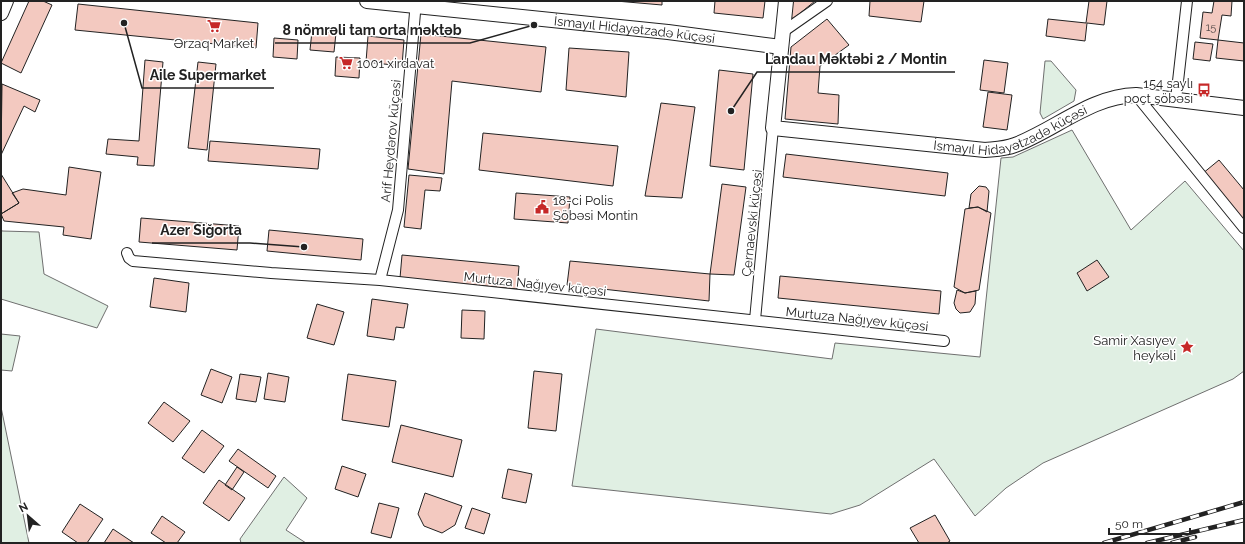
<svg xmlns="http://www.w3.org/2000/svg" width="1245" height="544" viewBox="0 0 1245 544" font-family="Raleway,sans-serif">
<style>
.green{fill:#e0efe3;stroke:#6f6f6f}
.building{fill:#f3c9c0;stroke:#222}
.lines{fill:none;stroke-linecap:round;stroke-linejoin:round}
.street-casing{stroke:#222;stroke-width:12}
.secondary-casing{stroke:#222;stroke-width:16}
.street{stroke:#fff;stroke-width:10}
.secondary{stroke:#fff;stroke-width:14}
.rail-casing{stroke:#222;stroke-width:4.5}
.rail{stroke:#fff;stroke-width:3;stroke-dasharray:9;stroke-linecap:butt}
.labels{text-anchor:middle;dominant-baseline:central;stroke-width:3;stroke-linejoin:round;paint-order:stroke}
.number-label{font-size:11px;fill:#564c4a}
.street-label{font-size:13px;fill:#222;stroke:#fff}
.poi-label{font-size:13px;fill:#222;stroke:#fff;text-anchor:start}
.leader{fill:none;stroke:#222;stroke-width:1.5}
.callout-dot{fill:#222;stroke:#fff;stroke-width:1.5}
.callout-label{font-size:14px;text-anchor:middle;font-weight:bold;fill:#222;stroke:#fff;stroke-width:3;stroke-linejoin:round;paint-order:stroke}
</style>
<rect width="100%" height="100%" fill="#fff"/>
<path class="green" d="M1045,61H1051L1076,90L1074,101L1043,119L1040,113Z
M1072,130L1131,230L1185,181L1244,251V371L1233,379L1043,463L1006,488L975,516L934,459L860,505L831,514L572,486L596,329L832,359L835,343L980,357L1001,158L1013,157Z
M1,229L2,231L39,232L44,274L108,306L97,328L1,299Z
M1,334L20,336L12,371L1,370Z
M1,407L29,543H1Z
M284,477L307,498L286,530L306,543H241L240,539Z"/>
<path class="building" d="M29,1H43L52,5L21,73L1,63Z
M616,1H662V5Z
M715,1H765L763,18L714,13Z
M787,1H815L793,19L786,11Z
M870,1H924L921,22L869,16Z
M1089,1H1107L1104,25L1087,23L1085,41L1046,36L1048,19L1086,23Z
M1214,1H1232L1231,16L1222,15L1218,40L1244,43V61L1216,58L1218,40L1200,38L1203,12L1212,13Z
M78,4L258,23L256,48L75,30Z
M827,19L849,45L820,66L818,93L839,95L838,124L785,119L791,47Z
M312,31L336,33L334,52L310,50Z
M421,34L546,47L541,92L452,81L444,174L408,169Z
M368,36L404,40L402,66L366,62Z
M274,38L298,40L297,59L273,57Z
M1195,42L1213,44L1210,61L1193,59Z
M569,48L629,52L626,97L566,90Z
M336,57L360,58L359,78L335,76Z
M145,60L163,62L154,166L137,165L138,157L106,154L108,139L139,141Z
M984,60L1008,63L1004,93L980,90Z
M198,62L216,64L207,150L188,148Z
M719,70L753,74L744,170L710,166Z
M2,84L40,100L35,112L24,106L1,155Z
M988,92L1012,95L1007,130L983,127Z
M661,103L695,107L682,198L645,196Z
M483,133L618,146L613,186L479,170Z
M210,141L320,149L318,169L208,161Z
M786,154L948,173L945,196L783,177Z
M1219,160L1244,190V225L1202,174Z
M69,167L101,172L91,239L63,235L64,227L4,221L1,214L19,203L12,193L23,189L66,195Z
M1,174L19,203L1,214Z
M409,175L442,178L440,191L425,190L421,229L404,227Z
M722,184L746,187L734,275L710,274Z
M979,186L986,187L989,191L987,212L978,207L969,208L971,194Z
M516,193L570,197L568,223L514,219Z
M978,207L991,213L979,290L965,293L954,287L965,209Z
M141,218L239,226L237,250L139,242Z
M269,230L363,239L361,260L267,251Z
M402,255L519,266L517,289L400,278Z
M1097,260L1109,277L1087,291L1077,273Z
M570,261L710,274L709,301L567,285Z
M780,276L941,291L939,314L778,298Z
M154,278L189,283L186,312L150,307Z
M957,290L965,293L976,291L975,304L970,312L960,313L956,309L954,303Z
M372,299L408,304L404,328L396,327L394,340L367,336Z
M317,304L344,312L334,345L307,338Z
M462,310L485,311L484,339L461,338Z
M211,369L232,377L222,403L201,395Z
M534,371L562,374L556,431L528,428Z
M268,373L289,377L285,402L264,399Z
M240,374L261,377L256,402L236,399Z
M348,374L396,381L389,427L342,420Z
M164,402L190,421L173,442L148,423Z
M401,425L462,440L453,477L392,462Z
M202,430L224,446L204,473L182,458Z
M238,449L276,476L268,488L229,461Z
M342,466L366,474L358,497L335,489Z
M237,467L244,472L232,490L225,485Z
M508,469L532,474L526,503L502,498Z
M219,480L245,498L229,521L203,503Z
M425,493L462,506L455,525L442,533L424,526L418,514Z
M379,503L399,508L391,538L371,533Z
M80,504L103,519L87,543H78L62,532Z
M472,508L490,514L484,534L465,528Z
M935,515L950,541L947,543H919L910,528Z
M162,516L185,532L177,543H166L151,533Z
M113,529L134,543H104Z"/>
<g class="lines">
<g class="street-casing">
<path id="street" d="M784,31L827,1
M1136,95L1244,228
M1176,99L1187,1
M127,253L129,258L133,261L271,273L380,280L944,341
M380,280L398,210L416,1
M755,320L773,128"/>
</g>
<g class="secondary-casing">
<g id="secondary">
<path id="s1" d="M367,1L668,32L781,47"/>
<path id="s2" d="M786,1L773,128L985,150C995,149 1005,149 1015,145C1055,130 1091,96 1136,95L1244,108"/>
<path d="M1,13L6,1"/>
</g>
</g>
<use href="#street" class="street"/>
<use href="#secondary" class="secondary"/>
<g class="rail-casing">
<path id="rail" d="M1104,543L1244,502
M1147,543L1244,520
M1172,543L1195,537"/>
</g>
<use href="#rail" class="rail"/>
</g>
<defs>
<g id="supermarket-bare" transform="scale(1.08)"><path d="M-6-5.5h2.5l.6 2H6L4.5 2H-2.5L-4.4-4H-6ZM-1.5 3.2a1.3 1.3 0 1 0 .1 0ZM3 3.2a1.3 1.3 0 1 0 .1 0Z" fill="#c62828" stroke="#fff" stroke-width="2.5" paint-order="stroke"/></g>
<g id="bus-bare" transform="scale(1.08)"><path d="M-5-6H5V4H4V6H2V4H-2V6H-4V4H-5ZM-3.5-4V0h7V-4ZM-3.5 1.2v1.5H-2V1.2ZM2 1.2v1.5H3.5V1.2Z" fill="#c62828" stroke="#fff" stroke-width="2.5" paint-order="stroke"/></g>
<g id="civic-bare" transform="scale(1.08)"><path d="M-.6-6.5H3V-4.5H.6V-3L4-1V1h2V6H-6V1h2V-1L-.6-3ZM-1.2 2.5V6h2.4V2.5Z" fill="#c62828" stroke="#fff" stroke-width="2.5" paint-order="stroke"/></g>
<g id="sight-bare" transform="scale(1.08)"><path d="M0-6L1.8-2.2L6-1.7L2.9 1.2L3.7 5.4L0 3.3L-3.7 5.4L-2.9 1.2L-6-1.7L-1.8-2.2Z" fill="#c62828" stroke="#fff" stroke-width="2.5" paint-order="stroke"/></g>
</defs>
<g fill-rule="evenodd">
<use href="#supermarket-bare" x="214" y="26"/>
<use href="#supermarket-bare" x="346" y="63"/>
<use href="#bus-bare" x="1204" y="90"/>
<use href="#civic-bare" x="542" y="207"/>
<use href="#sight-bare" x="1187" y="347"/>
</g>
<g class="labels">
<g class="number-label">
<text x="1211" y="27">15</text>
</g>
<g class="street-label">
<text stroke="none"><textPath href="#s1" startOffset="269">İsmayıl Hidayətzadə küçəsi</textPath></text>
<text stroke="none"><textPath href="#s2" startOffset="370">İsmayıl Hidayətzadə küçəsi</textPath></text>
<text transform="translate(391 141) rotate(-85)">Arif Heydərov küçəsi</text>
<text transform="translate(752 223) rotate(-84)">Çernaevski küçəsi</text>
<text transform="translate(535 284) rotate(6)">Murtuza Nağıyev küçəsi</text>
<text transform="translate(857 319) rotate(6)">Murtuza Nağıyev küçəsi</text>
</g>
<g class="poi-label">
<text x="214" y="43" text-anchor="middle">Ərzaq Market</text>
<text x="357" y="63">1001 xirdavat</text>
<text x="1193" y="83" text-anchor="end">154 saylı<tspan x="1193" dy="15">poçt şöbəsi</tspan></text>
<text x="553" y="200">18-ci Polis<tspan x="553" dy="15">Şöbəsi Montin</tspan></text>
<text x="1176" y="340" text-anchor="end">Samir Xasıyev<tspan x="1176" dy="15">heykəli</tspan></text>
</g>
</g>
<path class="leader" d="M534 25L470 43H275M731 111L757 72H955M124 23L142 88H274M304 247L250 243H152"/>
<g class="callout-dot">
<circle cx="534" cy="25" r="4"/>
<circle cx="731" cy="111" r="4"/>
<circle cx="124" cy="23" r="4"/>
<circle cx="304" cy="247" r="4"/>
</g>
<g class="callout-label">
<text x="372" y="35">8 nömrəli tam orta məktəb</text>
<text x="856" y="64">Landau Məktəbi 2 / Montin</text>
<text x="208" y="80">Aile Supermarket</text>
<text x="201" y="235">Azer Siğorta</text>
</g>
<rect width="1245" height="544" fill="none" stroke="#222222" stroke-width="4"/>
<g transform="translate(28 516) rotate(332)" stroke="#ffffff" stroke-width="3" paint-order="stroke">
<path d="M0-3L7 15L0 10L-7 15Z" fill="#222222"/>
<text y="-6" font-size="11" font-weight="bold" text-anchor="middle" fill="#222222">N</text>
</g>
<path d="M1109 528v6h81v-6" fill="none" stroke="#222222" stroke-width="2"/>
<text x="1115" y="528" font-size="12" fill="#222222" stroke="#ffffff" stroke-width="3" paint-order="stroke">50 m</text>
</svg>
